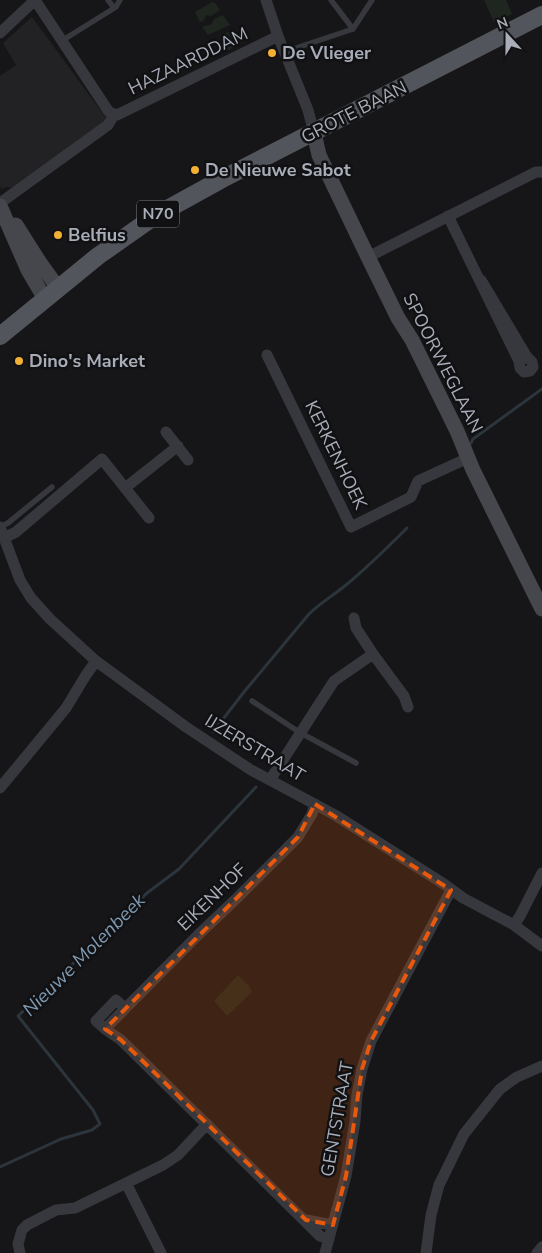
<svg xmlns="http://www.w3.org/2000/svg" width="542" height="1253" viewBox="0 0 542 1253" font-family="'Nunito Sans',sans-serif">
<style>
.built{fill:#222225}
.green{fill:#1e261f}
.lines{fill:none;stroke-linecap:round;stroke-linejoin:round}
.stream{stroke:#2c353c;stroke-width:3}
.lane{stroke:#37383d;stroke-width:5.5}
.street{stroke:#37383d;stroke-width:11}
.secondary{stroke:#45474d;stroke-width:15}
.primary{stroke:#53555c;stroke-width:18}
.marked{fill:#e8590c;fill-opacity:0.2;stroke:#e8590c;stroke-width:4;stroke-dasharray:10 6;stroke-linejoin:round}
.poi-dot{fill:#f2b134;stroke:#111113;stroke-width:2}
.labels{text-anchor:middle;dominant-baseline:central;stroke-width:5;stroke-linejoin:round;paint-order:stroke}
.shield{fill:#111113;stroke:#7b7e86;stroke-width:1}
.shield-label{font-size:16px;font-weight:bold;fill:#a8adb8}
.poi-label{font-size:18px;font-weight:bold;fill:#a8adb8;stroke:#111113;text-anchor:start}
.street-label{font-size:18px;fill:#a8adb8;stroke:#111113}
.water-label{font-size:19px;font-style:italic;fill:#7f9bb3;stroke:#111113}
</style>
<rect width="100%" height="100%" fill="#161618"/>
<path class="built" d="M32,17L109,122L14,188L6,187L2,189L0,186V76L16,65L3,43Z"/>
<path class="green" d="M484,0H506L512,14L494,22Z
M212,2L215,3L220,10L211,16L206,15L204,20L200,22L195,12Z
M223,15L230,25L208,35L202,27L212,24L214,19Z
M233,30L242,43L227,51L220,35Z
M238,975L249,986L252,992L227,1016L214,1001Z"/>
<g class="lines">
<path class="stream" d="M471,443L473,439L542,389
M213,732L244,692L309,614C320,603 334,595 346,585C368,567 387,548 407,528
M0,1167L61,1139L92,1130L100,1124L93,1110L18,1016L147,893L179,869L256,787"/>
<path class="lane" d="M108,0L114,8
M331,0L353,29
M63,40L116,7L120,0
M284,52L353,29L372,0
M0,527L8,523L52,487
M252,701L299,732L356,763"/>
<path class="street" d="M35,0L109,112L117,115L278,36
M266,0L278,36L308,110L314,133
M0,33L35,0
M0,203L108,125L114,115
M448,216L519,361L520,368L524,372L530,371L533,367L532,362L527,357L481,280
M368,257L536,172H542
M267,355L351,527L411,497L418,481L468,458
M166,432L188,460
M125,488L178,446
M0,527L20,580L31,598L50,619L96,661L186,727L251,770L335,815L444,884L463,898L514,925L542,946
M4,538L16,532L102,459L149,518
M354,618L356,628L373,654
M270,780L334,681L373,654L404,696L408,707
M0,788L66,708L86,675L96,661
M315,804L312,814L298,837L237,898L199,934L105,1029L121,1040L320,1236L329,1239
M514,925L520,916L542,873
M105,1029L96,1021L116,1000L125,1008
M126,1183L161,1253
M306,1220L333,1225
M20,1253L18,1244L22,1230L27,1225L56,1210L75,1208L163,1165L178,1155L207,1124
M325,1253L346,1176L355,1121L357,1095L362,1069L371,1041L451,890
M426,1253L431,1215L439,1185L464,1134L500,1089L517,1077L542,1066
M537,1253L542,1247"/>
<path class="secondary" d="M314,133L319,155L368,257L398,318L412,340L457,431L473,470L542,609
M0,206L28,270L45,299
M16,225L40,263L58,288"/>
<path class="primary" d="M0,336L98,256L155,216L222,179L542,15"/>
</g>
<path class="marked" d="M315,804L451,890L371,1041L362,1069L346,1176L333,1225L306,1220L121,1040L105,1029L298,837Z"/>
<g class="poi-dot">
<circle cx="272" cy="53" r="5"/>
<circle cx="195" cy="170" r="5"/>
<circle cx="58" cy="235" r="5"/>
<circle cx="19" cy="361" r="5"/>
</g>
<g class="labels">
<rect class="shield" x="137" y="200.5" width="42" height="27" rx="4"/>
<g class="shield-label">
<text x="158" y="214">N70</text>
</g>
<g class="poi-label">
<text x="282" y="53">De Vlieger</text>
<text x="205" y="170">De Nieuwe Sabot</text>
<text x="68" y="235">Belfius</text>
<text x="29" y="361">Dino's Market</text>
</g>
<g class="street-label">
<text transform="translate(188 61) rotate(-26)">HAZAARDDAM</text>
<text transform="translate(354 112) rotate(-27)">GROTE BAAN</text>
<text transform="translate(443 363) rotate(63)">SPOORWEGLAAN</text>
<text transform="translate(336 455) rotate(64)">KERKENHOEK</text>
<text transform="translate(255 748) rotate(31)">IJZERSTRAAT</text>
<text transform="translate(212 897) rotate(-44)">EIKENHOF</text>
<text transform="translate(337 1119) rotate(-80)">GENTSTRAAT</text>
</g>
<g class="water-label">
<text transform="translate(84 955) rotate(-45)">Nieuwe Molenbeek</text>
</g>
</g>
<g transform="translate(507 35) rotate(339)" stroke="#111113" stroke-width="4" paint-order="stroke">
<path d="M0-4L9 19L0 12L-9 19Z" fill="#a8adb8"/>
<text y="-8" font-size="14" font-weight="bold" text-anchor="middle" fill="#a8adb8">N</text>
</g>
</svg>
